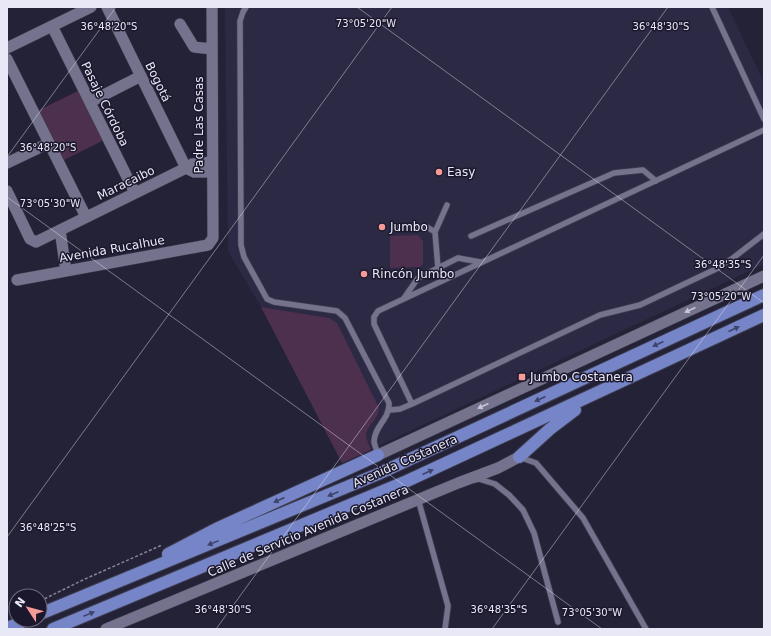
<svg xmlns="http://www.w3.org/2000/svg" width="771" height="636" viewBox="0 0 771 636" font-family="'DejaVu Sans',sans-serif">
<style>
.built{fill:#2c2944}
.green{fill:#4d2f4e}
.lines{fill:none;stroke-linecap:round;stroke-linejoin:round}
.lane-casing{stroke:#3e3c4e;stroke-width:7}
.street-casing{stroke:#3e3c4e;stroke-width:12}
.primary-casing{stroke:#3e3c4e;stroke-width:14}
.path{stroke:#878597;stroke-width:1.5;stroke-dasharray:3 2;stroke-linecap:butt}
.lane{stroke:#74728c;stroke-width:5.5}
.street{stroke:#74728c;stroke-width:11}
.primary{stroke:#7585c8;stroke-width:12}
.oneway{fill:#c6c5d7}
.oneway2{fill:#3f446b}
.ticks{fill:none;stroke:#e9e8f7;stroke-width:1;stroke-opacity:0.45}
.poi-dot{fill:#f59b98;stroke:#1b182d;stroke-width:1.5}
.labels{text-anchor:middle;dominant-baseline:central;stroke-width:3;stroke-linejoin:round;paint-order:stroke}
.street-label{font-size:12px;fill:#e9e8f7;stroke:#1b182d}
.poi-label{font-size:12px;fill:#e9e8f7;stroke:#1b182d;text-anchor:start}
.ticks-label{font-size:10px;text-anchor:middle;fill:#e9e8f7;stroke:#1b182d;stroke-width:3;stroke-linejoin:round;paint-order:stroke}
</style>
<rect width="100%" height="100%" fill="#242237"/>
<path class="built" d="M225,7H728L764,83V264L342,463L261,307L228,251Z"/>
<path class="green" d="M80,90L104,140L62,161L37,111Z
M418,235L423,241V264L420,267L390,268V236Z
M261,307L329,318L337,323L379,408C379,419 368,424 366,434C366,439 369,445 371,450L342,463Z"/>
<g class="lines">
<g class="lane-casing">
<path id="lane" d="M246,7L243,12L240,21L241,245L244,257L267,299L274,302L337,311L345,318L389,403C390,419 374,426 374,442C375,446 377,451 378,455
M712,7L764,119
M399,227H427L435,232
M471,236L614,173L643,170L656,181
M438,268L435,232L447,205
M404,298L418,278L458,258L480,262
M412,404L374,324V317L378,311L764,130
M390,410L400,409L412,404L600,315L640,305L716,269L733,258L764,234
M519,457L536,463L583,518L646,629
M474,480L479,479L495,484L509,495L523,510L534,533L558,622
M418,499L448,606L445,629"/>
</g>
<g class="street-casing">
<path id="street" d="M107,7L186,168
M180,24L194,47L212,49
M52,26L135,193
M7,48L91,7
M7,59L86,217
M90,102L141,76
M7,163L49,143
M186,168L194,172H212
M7,191L30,239L36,242L186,168L192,164L212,162
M60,230L66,271
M17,280L208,245L213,238L212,7
M378,455L764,276
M106,629L458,483L498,468L519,457"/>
</g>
<g class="primary-casing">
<path id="primary" d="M519,457L550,429L575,410
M168,554L216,529L378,455
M40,614L378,474L764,295
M7,628L27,620
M53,629L407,481L764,315"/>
</g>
<path class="path" d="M40,601L85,579L162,545"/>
<use href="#lane" class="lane"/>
<use href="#street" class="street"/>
<use href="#primary" class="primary"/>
</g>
<defs><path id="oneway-solid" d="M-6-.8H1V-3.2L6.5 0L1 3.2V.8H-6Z"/></defs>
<g class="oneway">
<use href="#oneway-solid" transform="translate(690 310) rotate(155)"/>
<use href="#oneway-solid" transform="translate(483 406) rotate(155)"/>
</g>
<g class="oneway2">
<use href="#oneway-solid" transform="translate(734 329) rotate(-25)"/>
<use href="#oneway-solid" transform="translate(658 344) rotate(155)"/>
<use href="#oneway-solid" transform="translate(540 399) rotate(155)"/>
<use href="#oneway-solid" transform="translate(428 472) rotate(-24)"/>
<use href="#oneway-solid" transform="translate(333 494) rotate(157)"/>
<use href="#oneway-solid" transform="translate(279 500) rotate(155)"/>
<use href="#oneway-solid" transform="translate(213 543) rotate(158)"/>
<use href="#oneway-solid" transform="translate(89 614) rotate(-22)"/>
</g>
<path class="ticks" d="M357,7L764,303M7,157L116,7M7,197L602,629M7,537L392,7M216,629L668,7M492,629L764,255"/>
<g class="poi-dot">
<circle cx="439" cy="172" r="4"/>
<circle cx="382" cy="227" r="4"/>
<circle cx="364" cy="274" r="4"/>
<rect x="518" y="373" width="8" height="8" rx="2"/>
</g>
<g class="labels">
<g class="street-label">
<text transform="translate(158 82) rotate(64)">Bogotá</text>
<text transform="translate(105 104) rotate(64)">Pasaje Córdoba</text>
<text transform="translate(199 125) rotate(-90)">Padre Las Casas</text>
<text transform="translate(126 183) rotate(-26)">Maracaibo</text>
<text transform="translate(112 249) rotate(-10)">Avenida Rucalhue</text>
<text transform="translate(405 461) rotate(-24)">Avenida Costanera</text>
<text transform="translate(308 531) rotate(-23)">Calle de Servicio Avenida Costanera</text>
</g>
<g class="poi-label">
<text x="447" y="172">Easy</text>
<text x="390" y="227">Jumbo</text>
<text x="372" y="274">Rincón Jumbo</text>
<text x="530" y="377">Jumbo Costanera</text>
</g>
</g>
<g class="ticks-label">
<text x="366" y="27">73°05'20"W</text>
<text x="109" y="30">36°48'20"S</text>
<text x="661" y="30">36°48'30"S</text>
<text x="48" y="151">36°48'20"S</text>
<text x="50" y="207">73°05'30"W</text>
<text x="723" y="268">36°48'35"S</text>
<text x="721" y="300">73°05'20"W</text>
<text x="48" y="531">36°48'25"S</text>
<text x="223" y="613">36°48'30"S</text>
<text x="499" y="613">36°48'35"S</text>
<text x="592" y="616">73°05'30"W</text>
</g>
<rect width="771" height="636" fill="none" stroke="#e9e8f7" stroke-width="16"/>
<g transform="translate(28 608) rotate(306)"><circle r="19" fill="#1b182d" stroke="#6d6b7e"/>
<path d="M0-3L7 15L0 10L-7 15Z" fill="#f59b98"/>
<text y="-6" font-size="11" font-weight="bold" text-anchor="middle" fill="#e9e8f7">N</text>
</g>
</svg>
